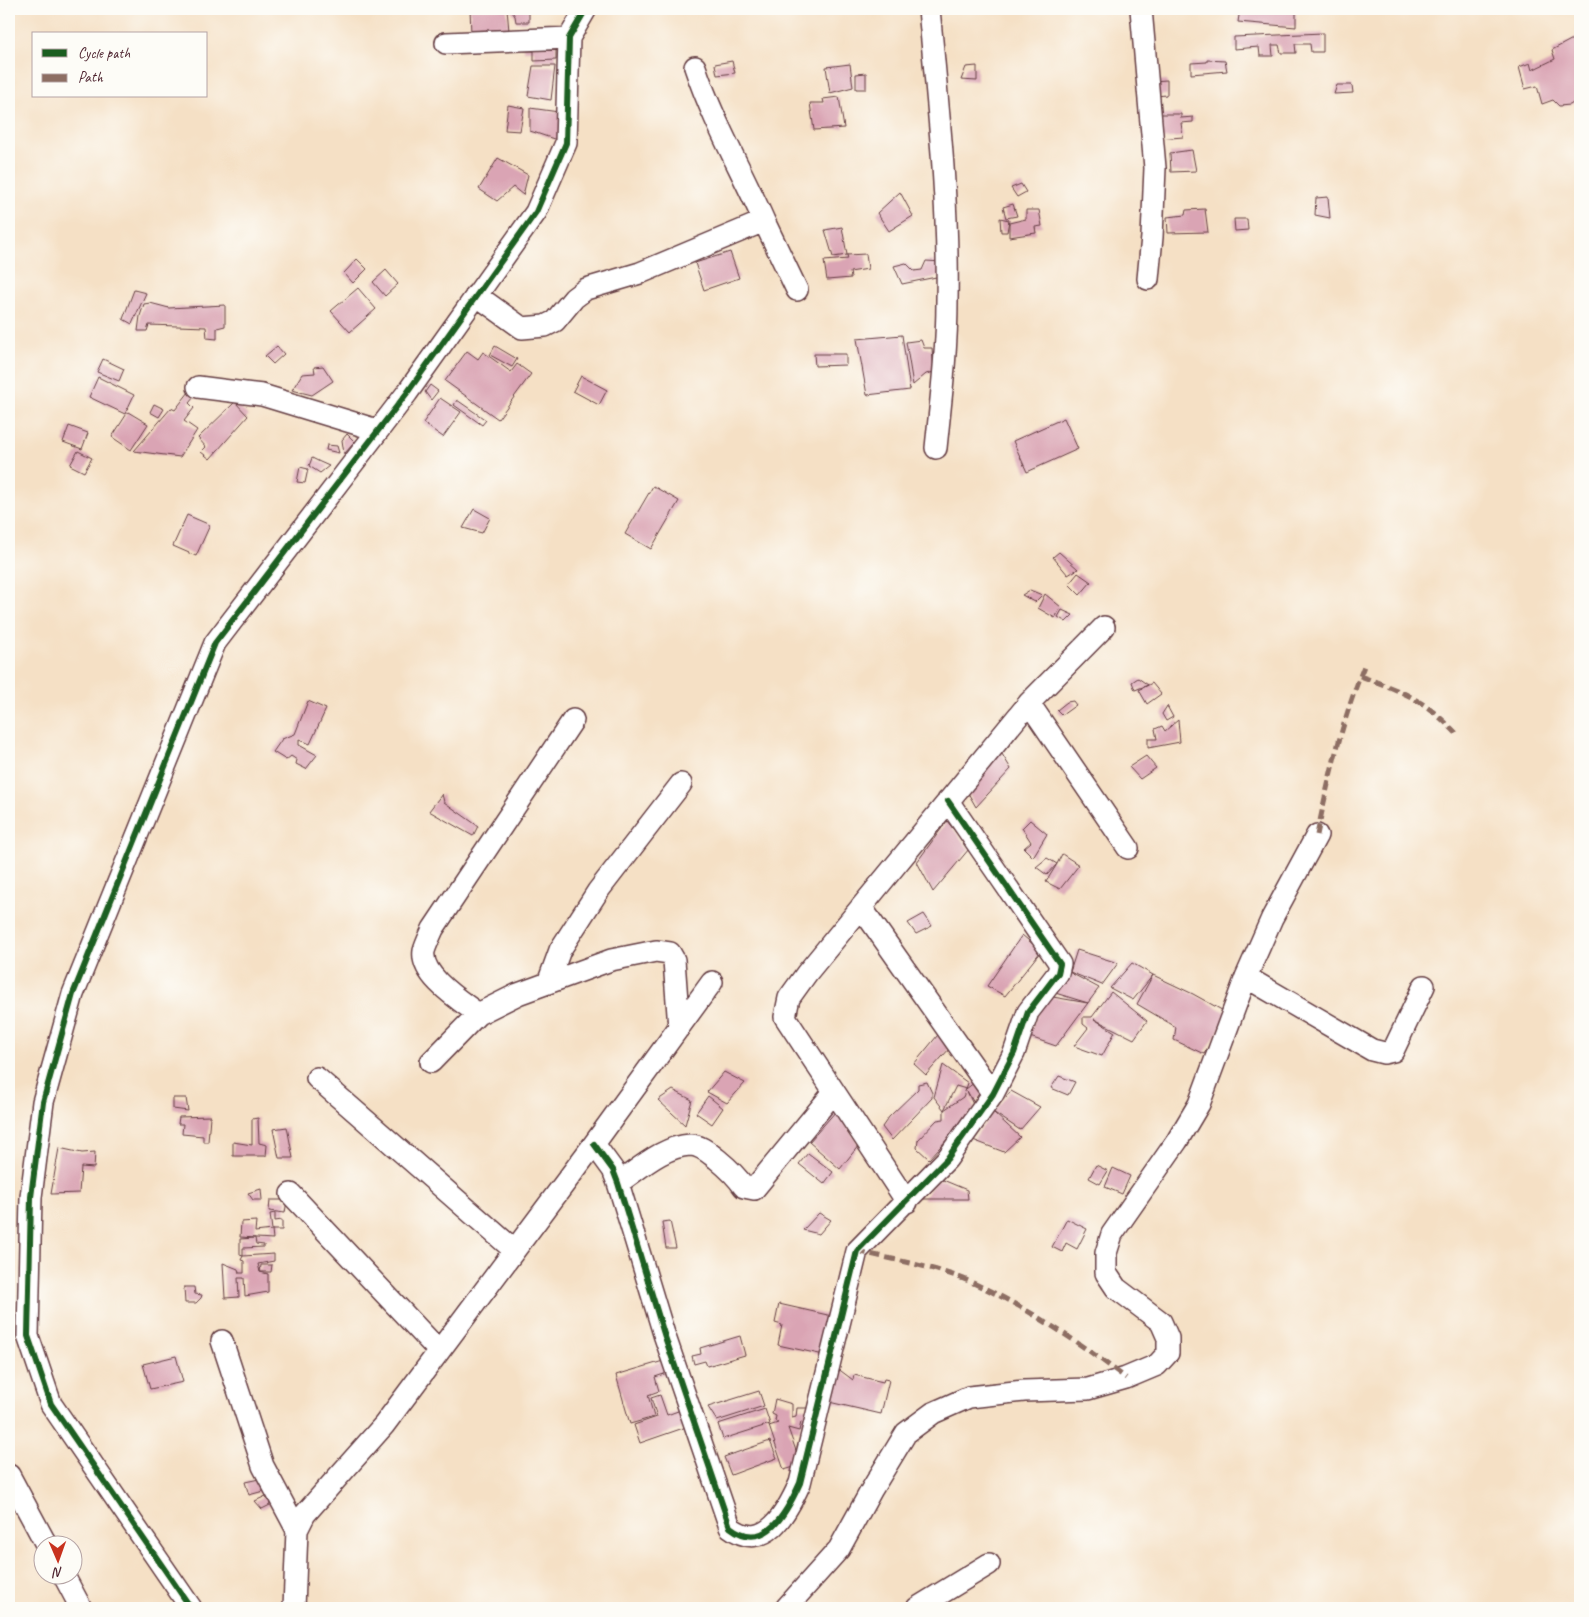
<svg xmlns="http://www.w3.org/2000/svg" width="1589" height="1617" viewBox="0 0 1589 1617" font-family="Caveat,sans-serif">
<style>
.building{fill:#daa4b4}
.lines{fill:none;stroke-linecap:round;stroke-linejoin:round}
.minor-casing{stroke:#643c42;stroke-width:24}
.minor{stroke:#fff;stroke-width:21}
.quiet{stroke:#8d6e63;stroke-width:5;stroke-dasharray:10 5;stroke-linecap:butt}
.cycleway-casing{stroke:#fdfcf7;stroke-width:9}
.cycleway{stroke:#1b5e20;stroke-width:6}
</style>
<rect width="100%" height="100%" fill="#fdfcf7"/>
<filter id="ink" filterUnits="userSpaceOnUse"><feTurbulence type="fractalNoise" baseFrequency=".02" numOctaves="2"/><feDisplacementMap in="SourceGraphic" scale="10" xChannelSelector="R" yChannelSelector="G"/><feConvolveMatrix kernelMatrix="1 2 1 2 8 2 1 2 1" color-interpolation-filters="sRGB"/></filter>
<filter id="wash" filterUnits="userSpaceOnUse"><feTurbulence type="fractalNoise" baseFrequency=".0096" numOctaves="4" result="noise"/><feDisplacementMap in="SourceGraphic" scale="20" xChannelSelector="R" yChannelSelector="G"/><feGaussianBlur stdDeviation="1.12" result="paint"/><feColorMatrix in="noise" values="0 0 0 0 0 0 0 0 0 0 0 0 0 0 0 0 0 1.4 0 .05"/><feComposite in="paint" operator="in"/></filter>
<g filter="url(#wash)">
<rect width="100%" height="100%" fill="#f5e0c5"/>
<g id="blocks">
<path class="building" d="M470,9H507L509,31L471,33Z
M510,9H529V22H516L515,16Z
M1240,9H1296V27L1238,22Z
M1323,33V52H1311L1310,44H1295L1296,53H1281L1279,45H1272L1273,56H1260L1259,47L1234,49V37Z
M1580,35V98L1570,105L1559,106L1553,100L1542,104L1537,86L1525,89L1519,67L1530,63L1532,70L1555,59L1552,50Z
M556,44V60L534,61V51H524L523,46Z
M1207,60L1225,61L1227,71L1191,74V63L1207,62Z
M732,61L735,73L717,75L715,64Z
M850,64L853,87L830,93L826,67Z
M533,66H555L551,100L528,96Z
M977,66V81L961,80L966,67Z
M866,73V89H856V74Z
M1167,80V95L1155,96L1151,81Z
M1337,85H1352L1353,93L1334,94Z
M839,97L844,128L814,130L810,103H824L823,99Z
M508,105L524,108L520,131L505,130Z
M530,108L566,113L563,142L530,131Z
M1157,114H1181V118L1193,117V122L1181,123L1183,137L1159,139Z
M1192,150L1196,171L1171,172L1170,153Z
M498,158L528,175L523,195L513,187L497,201L479,189Z
M1021,184L1026,192L1017,197L1011,188Z
M900,192L913,216L889,231L877,213Z
M1328,197L1330,218L1315,215L1316,198Z
M1013,204L1017,216L1006,218L1003,207Z
M1205,209L1208,232L1168,233L1167,217L1185,215L1186,210Z
M1026,210H1039L1042,226L1035,227L1036,233L1009,237V223L1026,219Z
M1000,218L1009,220L1007,232H1001Z
M1234,219H1247L1248,230L1235,231Z
M842,227L847,255L833,257L825,230Z
M730,252L739,278L704,290L695,263Z
M866,254L868,269L850,272L851,278L827,280L824,261L848,259L847,255Z
M357,259L367,269L353,283L344,273Z
M926,261L942,262L941,276L902,284L894,266L906,263L914,271L922,270Z
M386,270L398,284L385,296L373,282Z
M358,288L376,309L350,332L331,311Z
M134,290L146,293L132,324L123,319Z
M150,303L169,308L225,305V326L217,328V339L207,338L206,327L149,325L147,331H138L140,316L144,304Z
M902,335L910,390L867,395L857,339Z
M921,340L924,348H932L934,372L926,374L913,385L906,342Z
M277,346L284,354L273,364L265,356Z
M495,346L517,359L512,367L490,355Z
M467,351L478,359L483,352L511,372L517,364L531,374L498,419L445,381Z
M814,354H846V365L815,366Z
M103,359L124,369L119,381L97,372Z
M323,366L333,381L312,395L292,390L302,374L315,373L314,367Z
M581,376L607,390L599,405L573,391Z
M98,377L134,395L125,414L89,397Z
M430,385L438,391L431,400L425,392Z
M189,392L194,397L189,403L194,408L184,421L197,430L180,457L134,451L171,408L175,410Z
M440,398L461,412L443,437L423,423Z
M457,400L486,420L482,425L454,405Z
M235,402L248,416L210,459L201,452L206,447L198,438Z
M154,404L164,409L159,417L150,412Z
M128,412L148,424L131,450L112,437Z
M1064,418L1078,449L1027,472L1013,441Z
M69,426L88,433L82,449L63,442Z
M347,434L355,442L344,454L342,440Z
M327,445L337,446L339,453L326,450Z
M78,451L92,458L84,472L70,465Z
M312,458L320,462L329,466L320,473L309,466Z
M300,467L308,469L305,483L297,482Z
M653,486L679,501L651,549L625,534Z
M474,509L490,518L482,533L463,528Z
M187,515L210,525L196,556L173,546Z
M1059,552L1078,569L1068,575L1053,557Z
M1078,573L1091,582L1080,595L1069,584Z
M1030,590L1042,595L1035,602L1022,595Z
M1045,594L1061,607L1055,618L1038,608Z
M1062,610L1073,615L1066,622L1058,617Z
M1138,678L1148,685L1135,690L1132,682Z
M1152,683L1161,694L1147,704L1139,690Z
M308,701L326,709L310,744L299,739V745L317,755L306,769L296,764L297,760L291,756L286,760L273,752L282,739L295,734Z
M1073,701L1076,705L1062,715L1057,710L1067,702Z
M1167,706L1173,717L1166,721L1162,714Z
M1178,720L1180,742L1148,748V739H1157L1155,729L1162,726L1165,731Z
M996,744L1011,769L976,807L964,786Z
M1146,756L1156,768L1140,779L1129,767Z
M442,794L444,802L478,826L473,836L429,811Z
M1030,820L1047,834L1033,857L1024,848L1031,842L1022,828Z
M947,821L969,849L933,892L917,862Z
M1062,854L1079,865L1060,889L1046,882L1057,864L1047,875L1036,867L1047,858L1057,864Z
M924,914L932,926L916,934L908,923Z
M1022,935L1041,951L1005,996L987,986Z
M1077,950L1118,963L1102,985L1070,972Z
M1132,963L1153,975L1133,1000L1110,988Z
M1067,971L1099,988L1056,1046L1027,1036L1047,996L1088,1003L1052,992Z
M1153,975L1193,994L1229,1014L1204,1054L1174,1040L1176,1027L1137,1004Z
M1111,992L1147,1021L1134,1039L1094,1019L1115,1032L1102,1056L1074,1046L1088,1028L1083,1024V1017H1092Z
M942,1030L950,1048L926,1075L914,1064Z
M943,1065L968,1083L966,1089L956,1086L944,1110L963,1097L966,1089L979,1079L986,1091L974,1103L967,1091L975,1109L929,1159L917,1148L918,1140L937,1120L944,1119V1110L934,1097Z
M724,1072L745,1083L727,1103L707,1092Z
M1059,1076L1075,1082L1068,1095L1051,1088Z
M927,1082L932,1093V1098L892,1140L882,1127L889,1117L918,1089V1084Z
M673,1090L692,1100L685,1125L658,1100Z
M1011,1091L1040,1107L1020,1130L993,1112Z
M708,1096L723,1108L712,1124L696,1113Z
M173,1098H186L188,1111L173,1109Z
M837,1110L859,1145L840,1169L809,1142Z
M993,1112L1020,1137L1004,1152L973,1140Z
M210,1116L208,1142H203V1136L182,1134L183,1124H178L179,1117Z
M258,1118L259,1143L267,1145L266,1156H233V1142L252,1145V1119Z
M287,1127L293,1158H279L273,1129Z
M59,1148L82,1153L95,1152L94,1168L81,1167L79,1193L51,1194Z
M808,1153L833,1172L824,1184L799,1164Z
M1096,1165L1108,1171L1100,1184L1089,1178Z
M1113,1168L1130,1176L1122,1194L1105,1187Z
M943,1180L967,1190L968,1199H923L936,1181Z
M261,1189L262,1200H253L248,1193Z
M270,1200H287L285,1213L269,1211Z
M275,1213V1221L282,1220V1230H272L273,1239L240,1237L241,1222L256,1221L255,1232L272,1230L270,1214Z
M819,1213L831,1220L819,1234L803,1230Z
M1067,1219L1087,1229L1077,1249L1066,1243L1062,1252L1052,1247Z
M670,1221L676,1248H666L662,1222Z
M255,1238L256,1244L264,1245V1247L243,1248V1256L274,1254V1261L258,1264L260,1272L261,1265H272L271,1272H260L268,1274V1292L245,1296L244,1278H238L239,1297L225,1298L223,1263L238,1269L239,1273H244V1261L241,1260L243,1256L240,1255V1239Z
M184,1287H194L195,1294L202,1295L201,1298L196,1303H185Z
M779,1304L832,1316L824,1355L778,1345L782,1325L775,1323Z
M740,1336L745,1355L707,1366L705,1361L694,1364L692,1356L701,1354L700,1348Z
M176,1356L183,1382L150,1389L143,1364Z
M670,1359L673,1371L655,1377L659,1391L648,1395L654,1417L630,1424L616,1375Z
M837,1368L853,1380L854,1375L883,1382L884,1379L889,1380L881,1414L829,1402Z
M759,1391L764,1406L717,1421L708,1407Z
M660,1395L667,1415L689,1407L695,1424L640,1443L634,1425L657,1417L651,1398Z
M775,1399L792,1404V1418L796,1417L797,1408H807L806,1424L801,1422L799,1431L788,1428L801,1465L784,1470L769,1426L778,1423L775,1421L776,1416L772,1414Z
M765,1409L770,1424L723,1439L718,1424Z
M770,1441L777,1458L731,1475L724,1457Z
M264,1478L267,1490L249,1495L245,1482Z
M268,1495L270,1505L262,1509L255,1501Z"/>
</g>
</g>
<g filter="url(#ink)">
<use href="#blocks" fill-opacity="0" stroke="#643c42" stroke-width="1"/>
<g class="lines">
<g class="minor-casing">
<path id="minor" d="M929,9C938,106 949,203 947,301C947,350 941,399 936,448
M1141,9L1155,168L1152,237L1148,279
M446,43L569,38
M695,67C713,121 741,169 764,221
M476,295L522,328L545,326L555,321L574,298L586,289L640,273L764,221L797,290
M198,387L262,395L377,430
M1029,703L1128,848
M861,907L993,1094
M1246,977L1372,1050L1384,1053L1393,1051L1424,986
M548,983L560,950L598,891L681,784
M478,1014C461,1001 420,976 424,951C426,944 430,936 433,929L573,720
M431,1062L478,1014L518,994L611,960L656,951L670,953L674,960L679,1028
M317,1078L514,1250
M594,1144L613,1170L618,1183L664,1334L730,1527C765,1554 787,1512 800,1483L857,1251L947,1159L993,1094L1014,1053L1028,1012L1058,973L1060,964L948,801
M618,1183C639,1169 664,1146 690,1145C701,1145 709,1153 717,1159C728,1168 736,1175 744,1187L754,1189L834,1092
M291,1194L439,1351
M907,1202L785,1017L789,998L807,973L1029,703L1104,627
M222,1341L263,1466L297,1530
M9,1475L46,1544
M63,1574L81,1608
M191,1608L51,1404L28,1336L31,1197L43,1102L73,994L215,643L407,393L536,212L566,143L569,38L586,9
M294,1608L297,1530L305,1514L384,1425L594,1144L712,982
M786,1608L839,1549L872,1489L906,1433L933,1413L969,1397L1024,1391L1088,1389L1126,1378L1157,1365L1168,1353V1338L1161,1322L1116,1288L1106,1273V1253L1112,1234L1177,1141L1199,1104L1246,977L1272,918L1317,835
M917,1608L989,1564"/>
</g>
<use href="#minor" class="minor"/>
<path class="quiet" d="M1360,676C1404,692 1422,698 1456,733
M1317,835C1329,777 1342,721 1364,666
M857,1251C895,1260 936,1267 971,1282C1027,1307 1077,1341 1126,1378"/>
<g class="cycleway-casing">
<path id="cycleway" d="M594,1144L613,1170L618,1183L664,1334L730,1527C765,1554 787,1512 800,1483L857,1251L947,1159L993,1094L1014,1053L1028,1012L1058,973L1060,964L948,801
M191,1608L51,1404L28,1336L31,1197L43,1102L73,994L215,643L407,393L536,212L566,143L569,38L586,9"/>
</g>
<use href="#cycleway" class="cycleway"/>
</g>
</g>
<rect width="1589" height="1617" fill="none" stroke="#fdfcf7" stroke-width="30"/>
<rect x="32" y="32" width="175" height="65" fill="#fdfcf7" stroke="#b5a4a5"/>
<rect x="42" y="49" width="25" height="8" fill="#1b5e20" stroke="#b5a4a5"/>
<text x="78" y="58" font-size="15" fill="#4a1f2b">Cycle path</text>
<rect x="42" y="74" width="25" height="8" fill="#8d6e63" stroke="#b5a4a5"/>
<text x="78" y="82" font-size="15" fill="#4a1f2b">Path</text>
<g transform="translate(58 1560) rotate(178)"><circle r="24" fill="#fdfcf7" stroke="#b5a4a5"/>
<path d="M0-4L9 19L0 12L-9 19Z" fill="#c8321e"/>
<text y="-8" font-size="14" font-weight="bold" text-anchor="middle" fill="#4a1f2b">N</text>
</g>
</svg>
